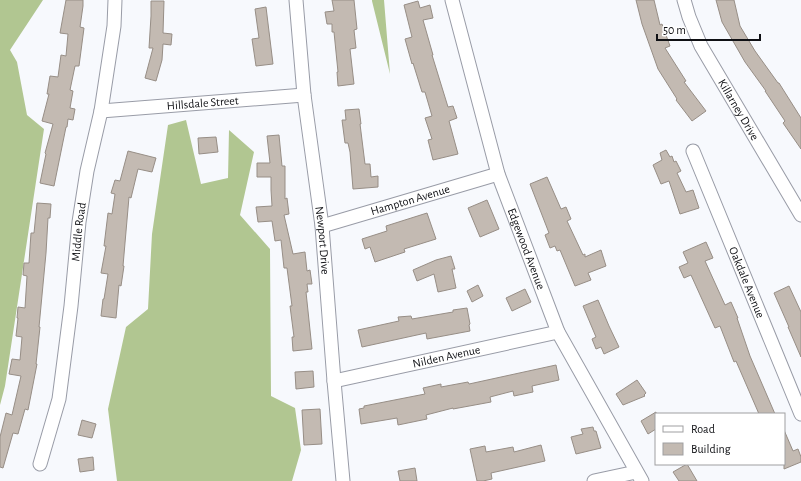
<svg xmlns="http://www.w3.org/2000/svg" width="801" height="481" viewBox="0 0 801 481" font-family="'Alegreya Sans',sans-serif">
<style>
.forest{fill:#b1c691}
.building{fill:#c3bab2;stroke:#978e86}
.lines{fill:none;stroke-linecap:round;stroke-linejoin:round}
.street-casing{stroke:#999ca7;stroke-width:15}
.street{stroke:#fff;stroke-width:13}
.labels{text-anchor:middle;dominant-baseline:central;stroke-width:3;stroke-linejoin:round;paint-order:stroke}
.street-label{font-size:12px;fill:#0f1014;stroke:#fff}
</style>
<rect width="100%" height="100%" fill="#f7f9fd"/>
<path class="forest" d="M0,0H43L10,50L17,62L27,115L44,129L5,386L0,405Z
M372,0H384L390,74L372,1Z
M186,120L201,184L228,178L229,130L254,152L240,215L270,249L271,396L295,408L301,450L292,481H117L108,409L126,327L148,309L152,234L168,125Z"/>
<path class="building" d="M66,0H83V6L80,27L84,28L79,66H75L70,90L73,91L70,108L75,109L73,120L68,119L67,127H66L54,186L40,183L46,154L45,153L53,124L42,121L49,94H47L50,76L58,77L61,55L66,56L68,34L60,33Z
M332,0H354L357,29L354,30L356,48L350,49L354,84L338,86L337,72H338L334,32H332V24H327L325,12L334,11Z
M636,0H654L660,25L662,24L670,46L665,48L686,81L684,82L706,111L692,121L676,100L677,99L658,69L642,24Z
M716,0H734L740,26L755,51L778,83H779L801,118V149L783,123L785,121L765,91H766L745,62L722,22Z
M151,1H164L163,33L172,34L171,45L163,44L162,60L156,81L145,78L153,48H149L151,16Z
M418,1L420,8L430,5L433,18L423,20L433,55H432L448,107L453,106L457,118L449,121L458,154L433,160L428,140L432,139L425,118L432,116L425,92H422L413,63L412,64L405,39L412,37L404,5Z
M266,7L273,64L256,66L252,39L259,38L255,9Z
M359,109L361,124H360L365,164H370L371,177L378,176V187L353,189L350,152L348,143H345L342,120H346L345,110Z
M279,135L282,166H285V199L287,198L289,214L284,215L293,254L305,252L307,271L310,270L312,284H307L308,292H306L312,349L293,351L292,337H294L290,306H292L287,268H284L281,240L275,241L272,221L258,222L256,207L272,206L271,190V177H257V163H270L267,136Z
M216,137L218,152L199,154L198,138Z
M666,150L670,157L672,156L674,162L676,161L681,171L677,173L686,192L693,190L699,208L680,214L669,181L661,184L653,165L662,160L660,153Z
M128,151L156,158L152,172L138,169L131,198L129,197L123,266H124L121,286L119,285L116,318L101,316L103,299H104L108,274L101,273L106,246H104L108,213L112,214L115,194L111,193L115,180L120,181Z
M547,177L561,209L566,207L571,219L567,221L583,255L585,254V257L601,250L606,266L588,273L591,280L575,286L560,250L557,251L555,246L550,248L545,235L549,233L530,184Z
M487,200L499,229L480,237L468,208Z
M37,203L51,204L50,218H48L46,253L39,327H40L36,364H37L28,410L25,409L18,434L13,433L3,468L0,467V437L6,413L12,415L21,376L9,374L12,359L20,360L22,337L16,336L18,318H17L18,307L25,308L27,276L23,275L24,263H29L31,233H34Z
M427,213L436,239L404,249L405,252L375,262L370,247L365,249L362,239L387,231L386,226Z
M706,242L713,258L705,261L725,305L731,302L738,318H737L750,356L775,414H759L736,361L734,362L720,326L715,328L691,275L684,278L679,267L688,263L683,252Z
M451,256L455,269H452L456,288L438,292L434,274L417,281L413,270L436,260Z
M478,285L483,296L472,302L467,291Z
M789,286L801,312V357L788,327H789L774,293Z
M525,289L531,302L512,311L506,298Z
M598,300L609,326L619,347L604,354L601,347L596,349L592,339L596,337L583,306Z
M467,308L470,324L469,325L470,331L427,339L426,333L362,347L358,330L399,321L398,317L411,316L412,319L453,312V310Z
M556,365L559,380L532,386L533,392L514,396L513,391L490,397L491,402L453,409V408L426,415L427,419L398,425L397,418L361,424L359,409L364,408V406L425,394L423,388L441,384V387L468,382L469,384Z
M313,371L314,387L296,389L295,372Z
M637,380L646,393L644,395L645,396L623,405L616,394Z
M320,409L322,444L304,445L302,410Z
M656,412V429L648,434L641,421Z
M82,420L96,424L92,438L78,435Z
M593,427L594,431H596L601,448L576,454L571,437L583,434L581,429Z
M784,430L793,451L798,449L801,457V462L784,469Z
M541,445L545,461L491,473L492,479L483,481H477L470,449L485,446L486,452L513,447L514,452Z
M93,457L94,470L80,472L78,459Z
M687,464L697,481H679L673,472Z
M415,468L417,481H400L398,471Z"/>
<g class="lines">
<g class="street-casing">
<g id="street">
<path id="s1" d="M296,0L304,95L322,226L334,381L343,481"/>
<path id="s2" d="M452,0L498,174L558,332L642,481"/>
<path id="s3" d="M684,0L689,17L701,46L801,215"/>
<path id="s4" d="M101,111L304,95"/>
<path id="s5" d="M693,151L801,414"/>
<path id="s6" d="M322,226L498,174"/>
<path id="s7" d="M334,381L558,332"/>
<path id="s8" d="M40,464L59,399L71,306L79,222L87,171L101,111L114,26L115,0"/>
<path d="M594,481L636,472"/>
</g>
</g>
<use href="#street" class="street"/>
</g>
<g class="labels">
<g class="street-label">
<text stroke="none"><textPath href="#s4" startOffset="102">Hillsdale Street</textPath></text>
<text stroke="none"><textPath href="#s3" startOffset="123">Killarney Drive</textPath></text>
<text stroke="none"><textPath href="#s6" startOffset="92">Hampton Avenue</textPath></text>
<text stroke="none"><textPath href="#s8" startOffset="236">Middle Road</textPath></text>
<text stroke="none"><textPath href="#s1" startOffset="242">Newport Drive</textPath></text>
<text stroke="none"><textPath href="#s2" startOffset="260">Edgewood Avenue</textPath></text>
<text stroke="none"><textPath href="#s5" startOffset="142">Oakdale Avenue</textPath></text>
<text stroke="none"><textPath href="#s7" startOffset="115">Nilden Avenue</textPath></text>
</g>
</g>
<rect x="655" y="413" width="130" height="52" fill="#ffffff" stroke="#9f9fa1"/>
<rect x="663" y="426" width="20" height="6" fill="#ffffff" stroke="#9f9fa1"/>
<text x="691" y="433" font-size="12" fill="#0f1014">Road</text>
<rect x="663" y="443" width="20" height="12" fill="#c3bab2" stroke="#9f9fa1"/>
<text x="691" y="453" font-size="12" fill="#0f1014">Building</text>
<path d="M657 34v6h103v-6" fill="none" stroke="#0f1014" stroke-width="2"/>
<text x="663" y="34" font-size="12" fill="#0f1014" stroke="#ffffff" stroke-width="3" paint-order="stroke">50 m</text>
</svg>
